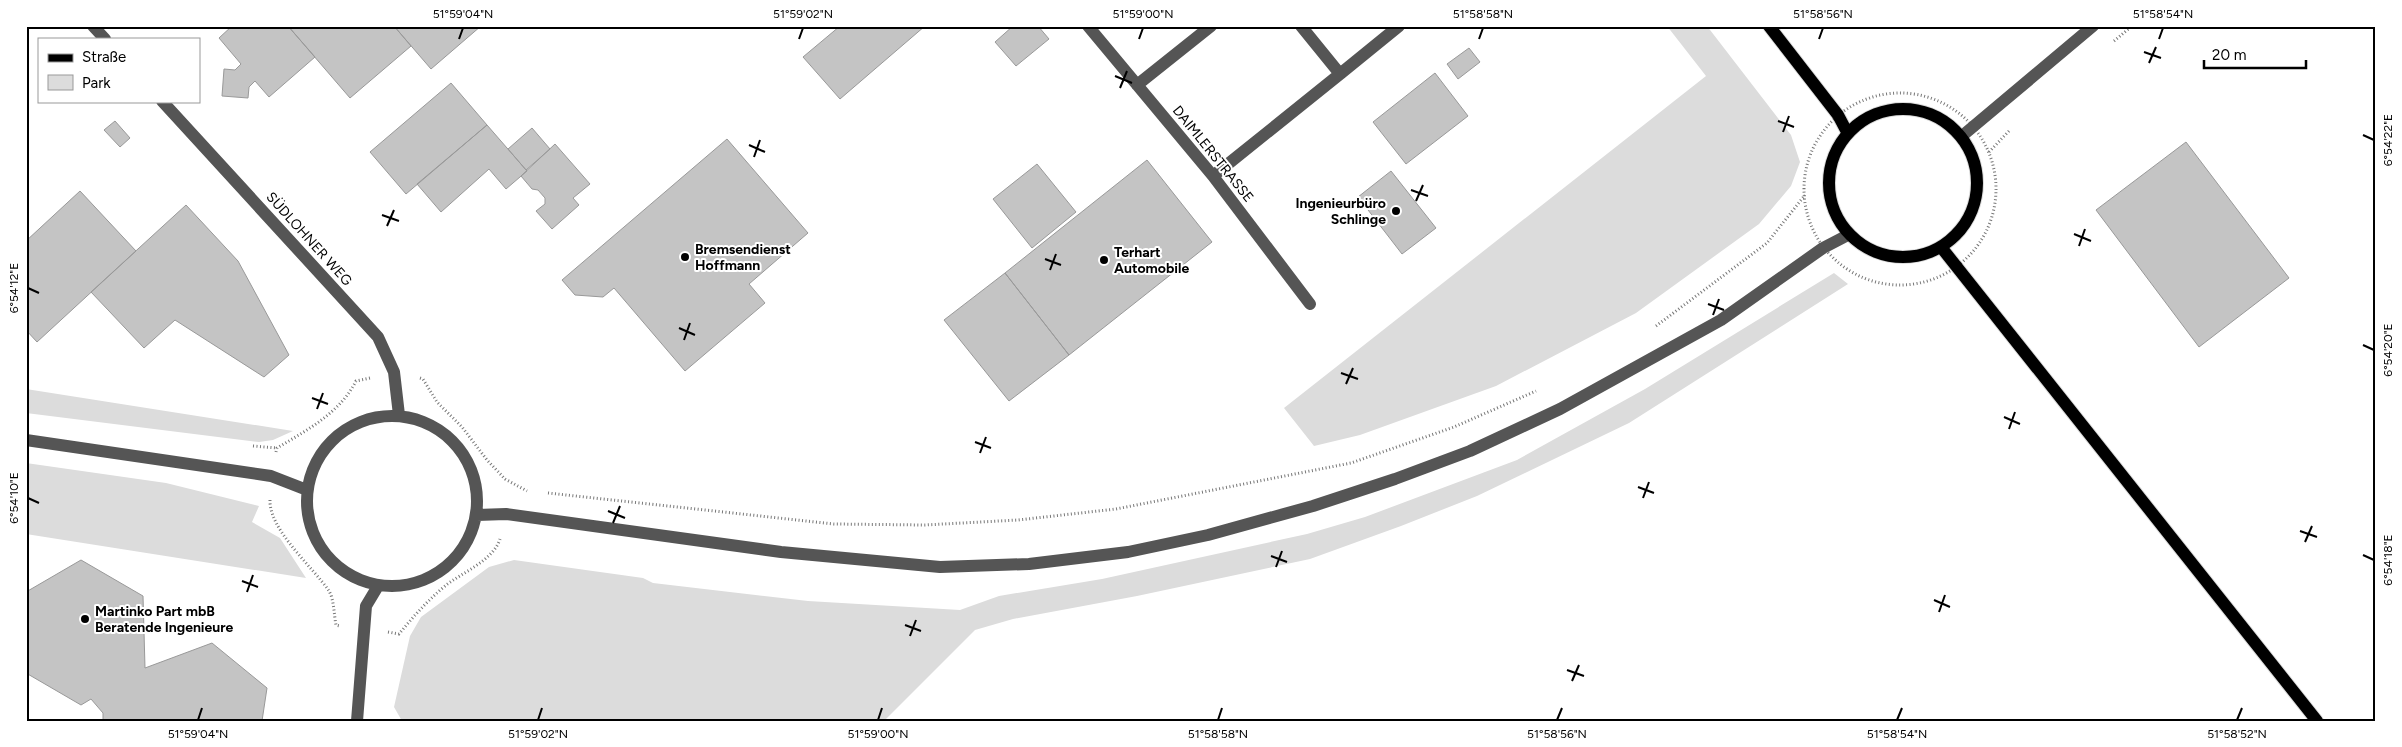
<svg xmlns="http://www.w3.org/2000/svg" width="2402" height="747" viewBox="0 0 2402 747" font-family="Figtree,sans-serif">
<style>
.green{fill:#dcdcdc}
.building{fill:#c4c4c4;stroke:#999}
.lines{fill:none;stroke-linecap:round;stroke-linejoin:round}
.major-casing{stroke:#dbdbdb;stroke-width:14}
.path{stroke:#777;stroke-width:3;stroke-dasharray:1 2.5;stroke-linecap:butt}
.minor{stroke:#555;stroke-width:12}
.major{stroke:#000;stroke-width:12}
.ticks{fill:none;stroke:#000;stroke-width:2}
.poi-dot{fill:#000;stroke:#fff;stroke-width:2}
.labels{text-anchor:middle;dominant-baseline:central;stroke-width:4;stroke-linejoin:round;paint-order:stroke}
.street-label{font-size:14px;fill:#000;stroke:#fff}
.poi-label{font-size:14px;font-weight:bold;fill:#000;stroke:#fff;text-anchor:start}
.neatline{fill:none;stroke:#000;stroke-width:2}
.ticks-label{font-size:12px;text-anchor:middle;fill:#000}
</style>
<rect width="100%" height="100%" fill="#fff"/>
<path class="green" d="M1667,26H1707L1791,135L1800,162L1791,186L1759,224L1636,313L1496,386L1360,435L1314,446L1284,408L1706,76Z
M1834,273L1848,284L1629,423L1477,496L1401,526L1310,559L1137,596L1013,619L975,630L884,721H402L394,707L410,636L421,617L489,567L514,560L643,578L653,583L808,601L960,610L999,596L1102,579L1307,534L1365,517L1517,460L1645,389Z
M26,389L293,431L273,440L259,442L26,413Z
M26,463L166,483L259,506L252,522L280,538L306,578L26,534Z"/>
<path class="building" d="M232,26H288L315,57L269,97L255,81L249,87L248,98L222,96L224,69L235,70L241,64L219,38Z
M288,26H394L411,46L350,98Z
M394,26H481L431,69Z
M840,26H925L840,99L803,57Z
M1013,26H1038L1049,39L1016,66L995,42Z
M1469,48L1480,62L1458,79L1447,64Z
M1435,73L1468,116L1406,164L1373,122Z
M451,83L487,125L406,194L370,152Z
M115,121L130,138L120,147L104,130Z
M487,125L527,171L506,189L489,169L441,212L417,184Z
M532,128L550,149L526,170L508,149Z
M727,139L808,233L749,284L765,303L685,371L614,288L603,297L575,295L562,280Z
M2186,142L2289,278L2199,347L2096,210Z
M555,144L590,184L573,198L579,205L552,229L536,211L545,204V198L538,190L532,189L521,176Z
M1147,160L1212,242L1069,355L1005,273Z
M1037,164L1076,212L1032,248L993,199Z
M1391,171L1436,228L1402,254L1358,197Z
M80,191L136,251L37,342L26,330V241Z
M186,205L238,261L289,355L264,377L175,320L144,348L91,292Z
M1005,273L1069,355L1009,401L944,320Z
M81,560L143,596L145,668L212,643L267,688L262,721H103V713L91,699L81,705L26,673V592Z"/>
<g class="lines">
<g class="major-casing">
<path id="major" d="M1769,26L1838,115L1847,132
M1829 183a74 74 0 1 1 148 0a74 74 0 1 1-148 0Z
M1941,247L2317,721"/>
</g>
<path class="path" d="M2114,41L2132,26
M1804 189a96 96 0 1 1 192 0a96 96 0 1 1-192 0Z
M1989,152L2009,131
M1656,326L1767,243L1805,195
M420,378L423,379L437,402L462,427L487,460L505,479L527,491
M253,446L277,448
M276,452L277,448C307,430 340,413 356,381L370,378
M548,493L834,524L925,525L1018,520L1116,509L1351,463L1454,427L1536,391
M270,500C269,530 313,567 329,591C334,599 334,615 336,625L340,626
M388,632L399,634C413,617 427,601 445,586C461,573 493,561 500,539"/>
<path class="minor" d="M93,26L105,39
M1088,26L1213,176L1310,304
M1340,74L1399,26
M1137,85L1211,26
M162,101L378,337L394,372L399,415
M1962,136L2093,26
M1213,176L1340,74L1301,26
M307 501a85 85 0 1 1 170 0a85 85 0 1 1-170 0Z
M26,440L271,476L307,490
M477,515L506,514L781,552L940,567L1029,564L1128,552L1208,535L1313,506L1395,479L1470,451L1560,409L1721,320L1823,248L1848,235
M357,721L366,606L378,586"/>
<use href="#major" class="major"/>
</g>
<path class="ticks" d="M459,39L463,28M799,39L803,28M1139,39L1143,28M1479,39L1483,28M1819,39L1823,28M2159,39L2163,28M2144,52L2161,58M2149,63L2156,47M1115,76L1132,83M1120,88L1127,71M1778,121L1794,127M1783,132L1789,116M2363,135L2374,140M749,145L765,152M754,157L760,140M1411,190L1428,196M1416,201L1423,185M382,215L399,221M387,226L394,210M2074,234L2091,241M2079,246L2085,229M1045,259L1061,265M1050,270L1056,254M28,288L39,293M1708,304L1724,310M1713,315L1719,299M679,328L695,335M684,340L690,323M2363,345L2374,350M1341,373L1358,379M1346,384L1353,368M312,398L328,404M317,409L323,393M2004,417L2020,424M2009,429L2015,412M975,442L991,448M980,453L986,437M1638,487L1654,493M28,498L39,503M1643,498L1649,482M608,511L625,518M613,523L620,506M2300,531L2317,537M2305,542L2312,526M2363,555L2374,560M1271,556L1287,562M1276,567L1282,551M242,581L258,587M247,592L253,575M1934,600L1950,607M1939,612L1945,595M905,625L921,631M910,636L916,620M1567,670L1584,676M1572,681L1579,665M198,720L202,708M538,720L542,708M878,720L882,708M1218,720L1222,708M1557,720L1562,708M1897,720L1902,708M2237,720L2242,708"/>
<g class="poi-dot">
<circle cx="1396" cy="211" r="5"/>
<circle cx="685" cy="257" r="5"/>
<circle cx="1104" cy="260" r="5"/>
<circle cx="85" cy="619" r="5"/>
</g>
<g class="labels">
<g class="street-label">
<text transform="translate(1213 154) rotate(51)">DAIMLERSTRASSE</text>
<text transform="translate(309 239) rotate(48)">SÜDLOHNER WEG</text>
</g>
<g class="poi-label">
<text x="1386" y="203" text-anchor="end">Ingenieurbüro<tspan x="1386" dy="16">Schlinge</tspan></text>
<text x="695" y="249">Bremsendienst<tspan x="695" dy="16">Hoffmann</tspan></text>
<text x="1114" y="252">Terhart<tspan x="1114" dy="16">Automobile</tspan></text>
<text x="95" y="611">Martinko Part mbB<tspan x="95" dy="16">Beratende Ingenieure</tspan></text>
</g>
</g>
<rect width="2402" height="747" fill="none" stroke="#ffffff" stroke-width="55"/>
<rect x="38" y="38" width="162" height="65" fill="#ffffff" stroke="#999999"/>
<rect x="48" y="54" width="25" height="8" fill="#000000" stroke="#999999"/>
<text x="82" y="62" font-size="15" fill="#000000">Straße</text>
<rect x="48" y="75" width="25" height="15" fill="#dcdcdc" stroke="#999999"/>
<text x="82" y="88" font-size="15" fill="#000000">Park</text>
<path d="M2204 60v8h102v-8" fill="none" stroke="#000000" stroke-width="2.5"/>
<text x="2212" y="60" font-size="15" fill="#000000" stroke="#ffffff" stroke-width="4" paint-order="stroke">20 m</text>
<rect x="28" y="28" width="2346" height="692" class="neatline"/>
<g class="ticks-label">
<text x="463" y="18">51°59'04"N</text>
<text x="803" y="18">51°59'02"N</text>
<text x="1143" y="18">51°59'00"N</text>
<text x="1483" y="18">51°58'58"N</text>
<text x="1823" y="18">51°58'56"N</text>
<text x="2163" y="18">51°58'54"N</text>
<text transform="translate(2388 140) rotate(-90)" y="4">6°54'22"E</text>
<text transform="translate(14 288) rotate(-90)" y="4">6°54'12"E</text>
<text transform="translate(2388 350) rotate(-90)" y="4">6°54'20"E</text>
<text transform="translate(14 498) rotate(-90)" y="4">6°54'10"E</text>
<text transform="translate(2388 560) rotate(-90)" y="4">6°54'18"E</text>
<text x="198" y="738">51°59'04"N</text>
<text x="538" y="738">51°59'02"N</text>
<text x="878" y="738">51°59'00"N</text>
<text x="1218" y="738">51°58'58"N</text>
<text x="1557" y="738">51°58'56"N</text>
<text x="1897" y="738">51°58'54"N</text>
<text x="2237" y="738">51°58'52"N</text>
</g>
</svg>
